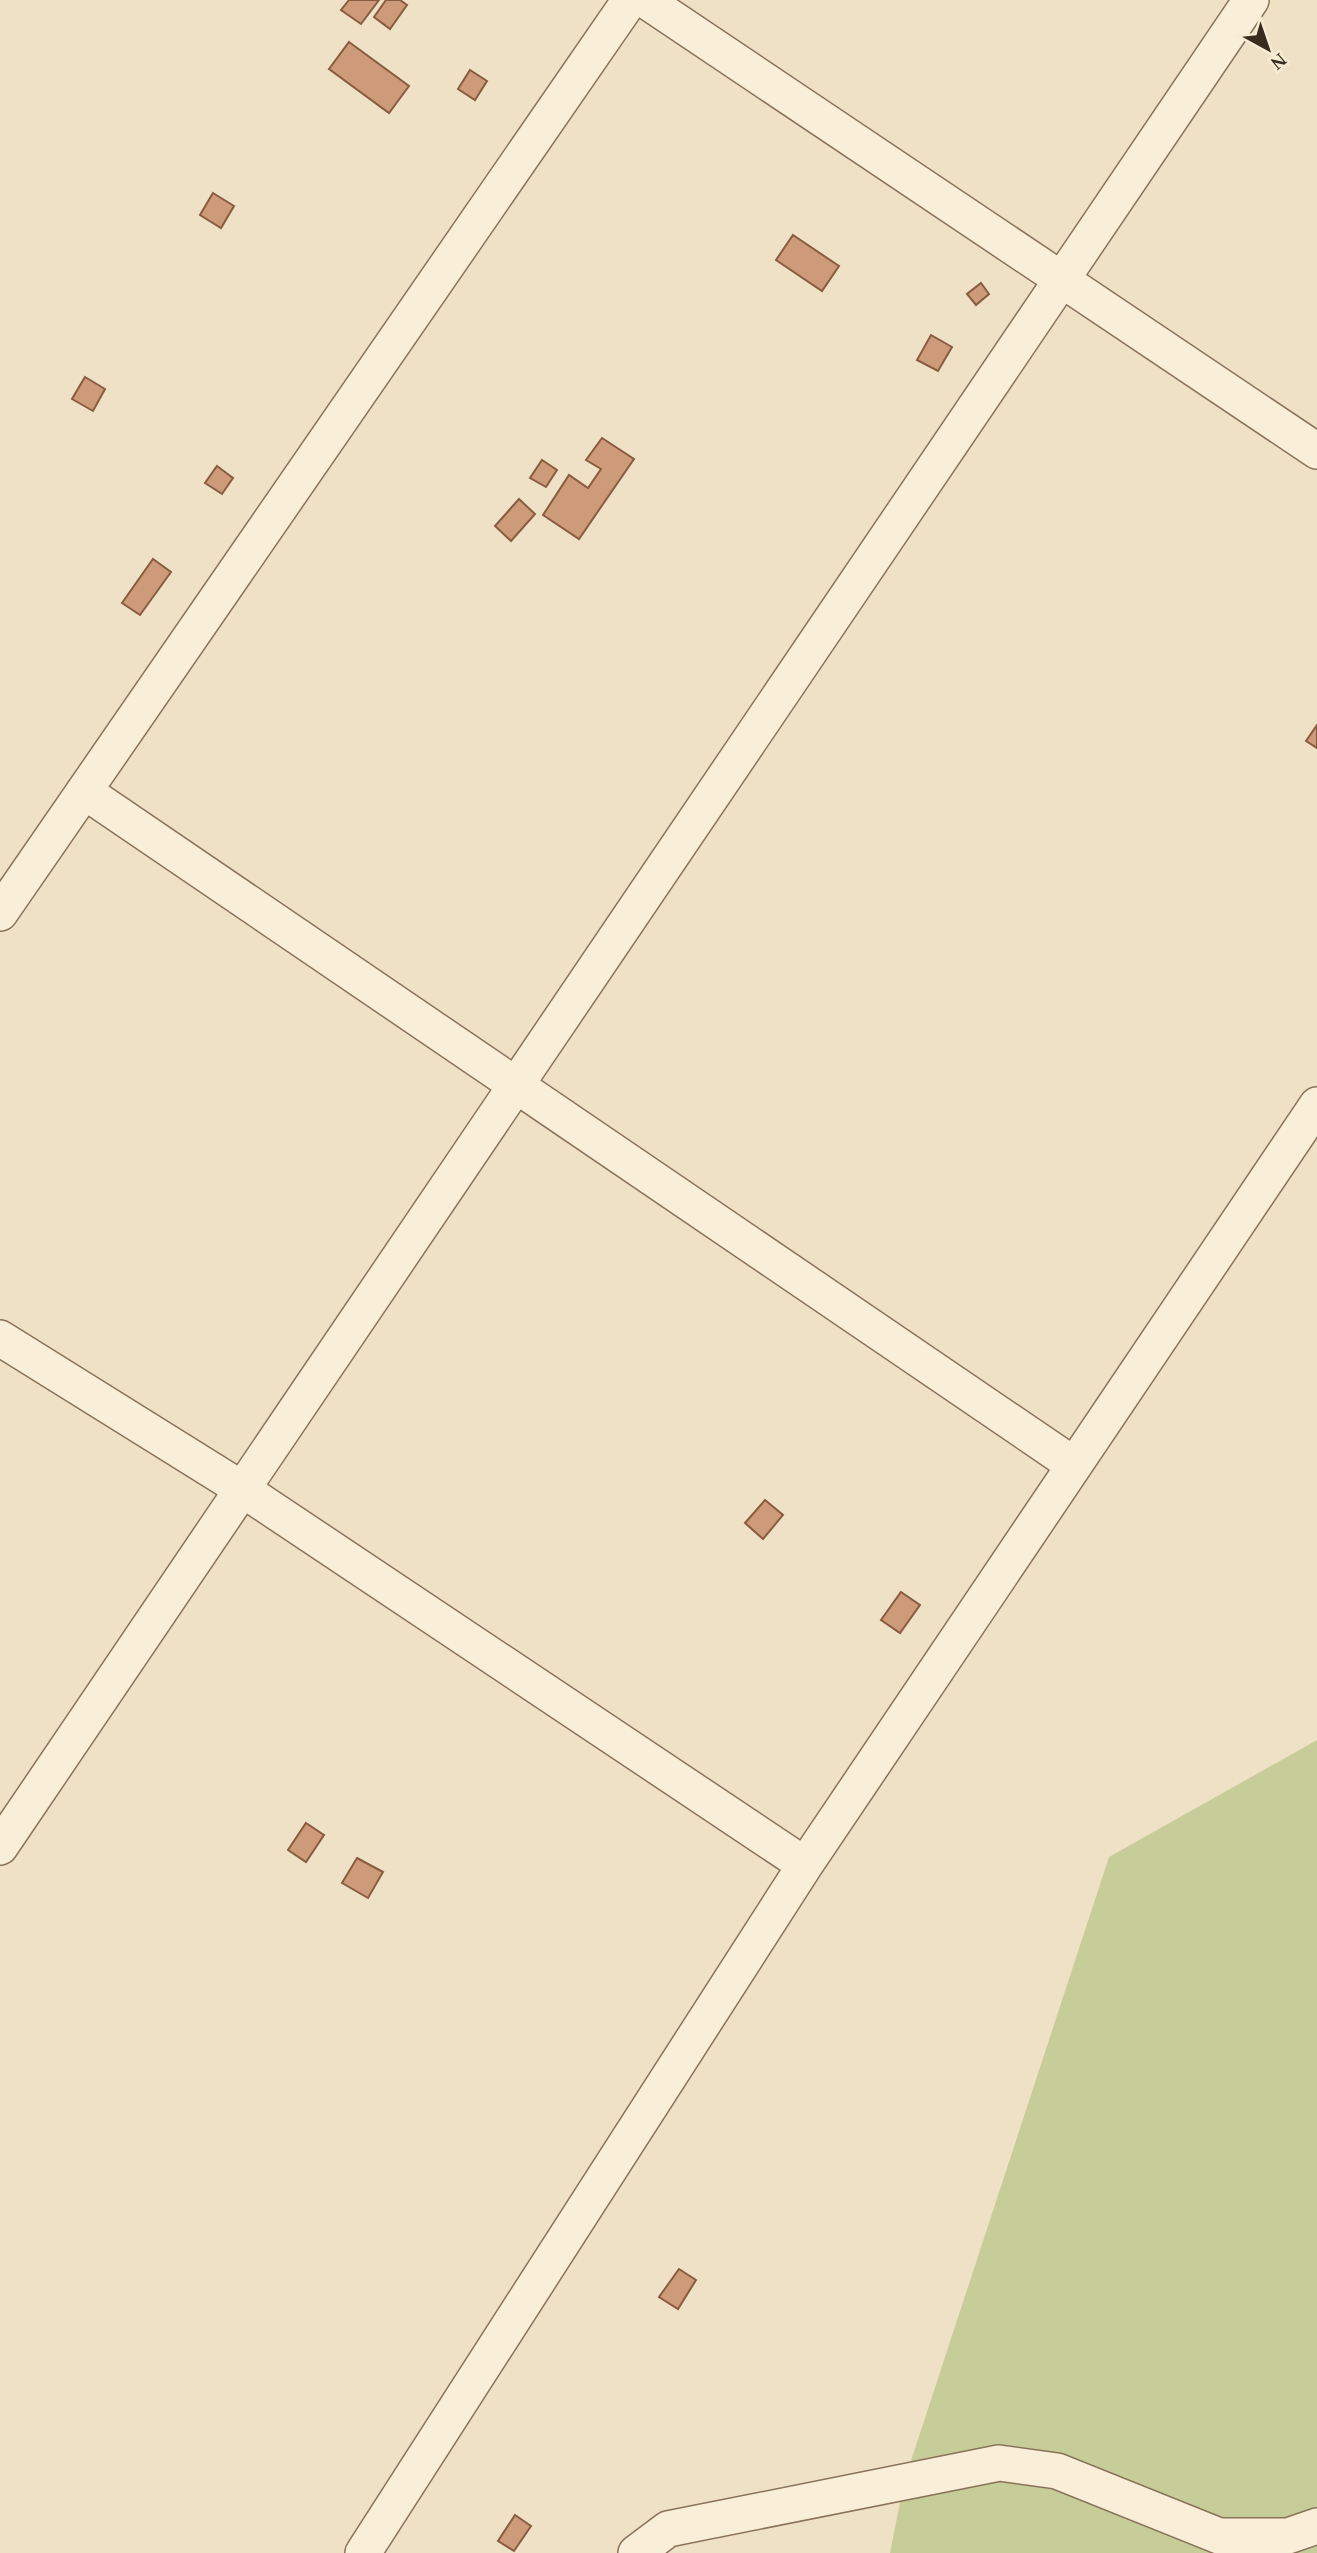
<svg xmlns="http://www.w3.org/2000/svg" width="1317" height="2553" viewBox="0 0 1317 2553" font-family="Georgia,serif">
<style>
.green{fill:#c7cd98}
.building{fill:#cd9b7a;stroke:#895c40;stroke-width:2}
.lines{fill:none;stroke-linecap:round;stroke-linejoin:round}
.street-casing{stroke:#8a735b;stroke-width:38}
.street{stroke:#f9efd8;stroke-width:35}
</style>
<rect width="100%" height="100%" fill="#efe1c5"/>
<path class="green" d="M1317,1740V2553H890L904,2482L1109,1857Z"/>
<path class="building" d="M349,0H379L361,24L341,10Z
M386,0H400L407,5L390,29L374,17Z
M349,42L409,86L389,113L329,69Z
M470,70L487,81L475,100L458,89Z
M213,193L234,206L221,228L200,215Z
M793,235L839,266L822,291L776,260Z
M981,283L989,294L976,305L967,294Z
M931,335L952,347L938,371L917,360Z
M85,377L105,389L93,411L72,399Z
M602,438L634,459L579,539L543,515L569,475L588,488L601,469L586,460Z
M542,460L557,470L546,487L530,478Z
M217,466L233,478L222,494L205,483Z
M519,499L535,514L511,541L495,526Z
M153,559L171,572L140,615L122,603Z
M1317,725V748L1306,741Z
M765,1500L783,1515L763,1539L745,1523Z
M901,1592L920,1605L900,1633L881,1620Z
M306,1823L324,1835L306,1862L288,1850Z
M357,1858L383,1872L368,1898L342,1883Z
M679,2269L696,2280L678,2309L659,2297Z
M515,2515L531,2526L514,2551L498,2541Z"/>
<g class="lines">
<g class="street-casing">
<path id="street" d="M645,0L1317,451
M84,791L1074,1465
M0,913L630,0
M0,1338L242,1489L805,1865
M0,1847L1251,0
M363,2553L805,1865L1317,1105
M636,2553L668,2529L999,2463L1057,2471L1219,2536H1288L1317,2526"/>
</g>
<use href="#street" class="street"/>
</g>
<g transform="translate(1268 49) rotate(140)" stroke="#f6ecd4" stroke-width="5" paint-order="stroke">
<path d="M0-5L12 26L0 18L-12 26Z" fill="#3a2b1f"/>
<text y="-10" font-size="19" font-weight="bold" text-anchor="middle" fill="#3a2b1f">N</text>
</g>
</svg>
